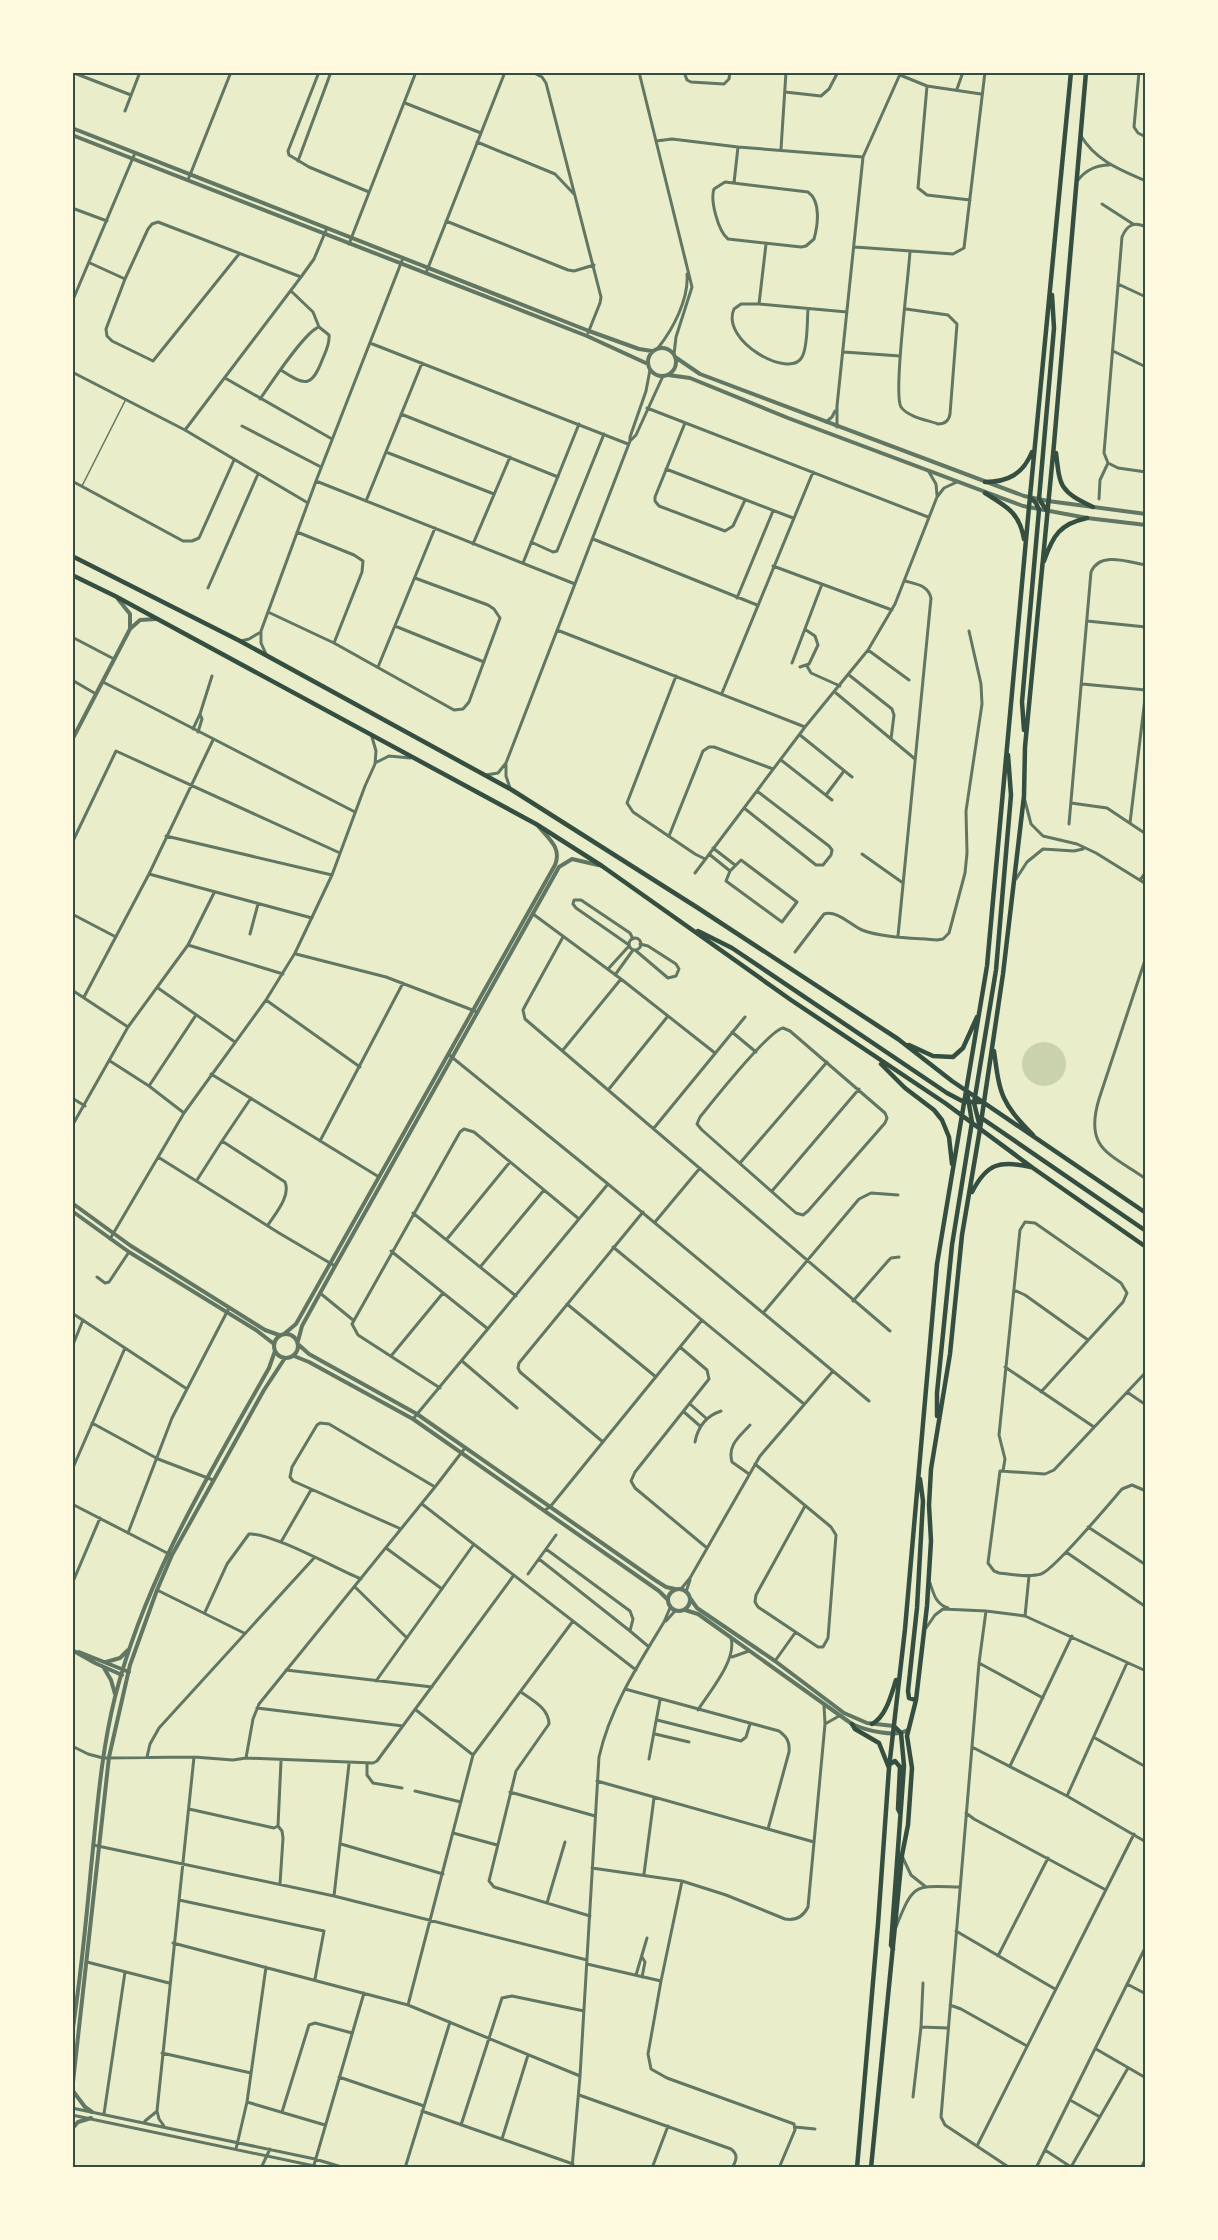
<svg xmlns="http://www.w3.org/2000/svg" width="1218" height="2240" viewBox="0 0 1218 2240" font-family="Cabin,sans-serif">
<style>
.green{fill:#cad2ad}
.lines{fill:none;stroke-linecap:round;stroke-linejoin:round}
.service{stroke:#617663;stroke-width:1.5}
.minor{stroke:#617663;stroke-width:3}
.tertiary{stroke:#617663;stroke-width:4}
.primary{stroke:#344e41;stroke-width:4.5}
.neatline{fill:none;stroke:#344e41;stroke-width:2}
</style>
<rect width="100%" height="100%" fill="#e9edc9"/>
<path class="green" d="M1022 1064a22 22 0 1 1 44 0a22 22 0 1 1-44 0Z"/>
<g class="lines">
<path class="service" d="M82,486L126,399"/>
<path class="minor" d="M319,72L288,151L289,155L309,167L369,192
M532,72L542,77L546,83L601,297L600,303L588,333
M639,72L692,287L676,337L674,354
M684,72L687,80L691,82L724,84L729,79L730,72
M1139,72L1134,127L1138,133L1146,137
M74,73L131,95
M900,75L927,86L981,94
M927,86L918,188L927,195L970,200
M957,89L963,72
M785,92L821,96L829,89L838,72
M405,103L481,133
M125,111L140,72
M1081,136C1096,161 1121,170 1146,181
M656,141L672,139L738,147L863,157
M477,142L555,174L574,194
M781,149L786,72
M298,161L331,72
M188,180L231,72
M1078,180C1086,170 1096,165 1109,165
M725,182L808,192C821,201 818,225 814,239L806,246L801,247L728,239C718,231 710,200 714,189Z
M734,183L738,147
M1102,204L1133,224
M72,208L107,221
M446,221L568,270L574,271L594,265
M349,244L416,72
M855,247L953,254L964,248L985,72
M239,254L153,361L112,341L107,336L106,329L125,279L148,229L152,224L158,222L301,277
M90,263L125,279
M426,273L505,72
M1118,284L1146,297
M291,291L313,312L319,327
M72,302L135,153
M759,304L766,244
M808,309C807,321 808,347 802,357C790,380 720,341 734,309L741,304H759L847,312
M906,309L948,315L957,324L950,414C949,420 945,424 938,424C927,420 908,417 901,407C893,394 909,274 910,251
M370,343L628,444
M658,348C673,329 689,299 687,274
M1113,351L1146,367
M844,352L900,356
M72,372L185,430L308,503
M225,378L332,439
M260,399C270,385 305,331 319,327L329,335C330,343 326,351 323,358C312,387 306,387 281,370
M647,408L928,517
M401,414L558,477
M826,422L832,417L835,411
M685,423L655,497V501L659,506L725,531L733,526L745,500
M242,426L321,467
M837,427V406L863,157L901,72
M185,430L301,277L314,259L327,228
M630,441L636,435L663,376
M386,452L494,494
M1108,463L1104,453L1122,237C1127,225 1134,221 1146,227
M1108,463L1118,468L1146,472
M666,469L793,518
M929,472L936,484L937,495
M72,481L183,541H192L199,538L234,460
M316,481L575,584
M1099,499L1100,480L1108,463
M366,501L422,363
M297,532L354,555L363,561L362,572L334,643
M593,539L757,605
M531,542L553,552L557,551L604,434
M473,544L510,457
M523,563L579,424
M773,566L892,610
M208,588L258,474
M737,598L773,511
M268,612L334,643L454,710L463,709L469,702L500,618L494,609L488,605L415,578
M1087,621L1146,627
M395,626L484,662
M557,630L805,727
M72,637L114,659
M241,641L249,639L259,633
M868,650L909,680
M266,654L261,643V631L316,481L403,258
M792,663L822,584
M807,666L811,673L840,686
M378,667L435,528
M800,667L809,664L818,645L815,636L806,630
M849,675L892,709L894,715L891,739
M676,676L627,803L633,812L695,854L705,859
M72,680L96,694
M103,682L355,812
M1082,684L1146,690
M722,693L813,472
M836,693L915,759
M193,729L200,714L212,676
M198,732L202,719L200,714
M800,735L852,777
M781,760L832,800
M377,762L389,756L410,758
M506,765V776L510,788
M486,775L498,773L506,763L630,441V437L646,391L650,370
M826,795L844,771
M1024,797L1031,824L1043,836L1077,844L1096,853L1146,884
M1071,803L1107,808L1146,834
M744,808L816,865H823L831,855L832,850L829,846L757,791
M1130,823L1146,690
M1069,824L1091,572C1100,551 1128,562 1146,565
M166,836L332,875
M669,836L703,751L709,747H714L773,769
M72,843L116,751L340,853
M713,848L735,865
M709,854L730,871
M862,854L903,883
M741,860L797,902L782,922L726,881L730,871Z
M695,873L805,727L868,650L895,604L937,497L944,488L957,482
M149,874L312,918
M1016,879L1027,862L1043,849L1074,851L1083,849
M1140,880L1146,872
M72,914L116,937
M533,914L621,979L715,1053
M250,934L258,904
M898,936L931,598C928,585 916,584 905,581
M563,937L525,1006L523,1010L525,1019L890,1331
M629 944a6 6 0 1 1 12 0a6 6 0 1 1-12 0Z
M188,945L283,974
M629,945L576,908L573,904L574,900H581L630,933L633,939
M635,950L668,978L676,976L679,969L676,964L648,946L640,944
M795,952L824,914C838,910 850,925 862,930C883,938 915,938 937,940L943,939L949,933L965,873L967,853L966,811L982,704L981,684L969,631
M296,954L386,977L475,1011
M1146,957L1099,1099C1084,1149 1109,1153 1146,1179
M608,969L629,946
M615,975L633,950
M158,988L235,1042
M72,990L128,1027
M84,997L149,874L213,740
M266,1000L360,1067
M783,1028L790,1031L885,1113L887,1118L885,1123L808,1211L803,1215L796,1213L702,1130L697,1124L700,1117C713,1101 768,1031 783,1028Z
M732,1032L756,1052
M563,1050L621,979
M448,1054L608,1184L869,1401
M110,1061L149,1086L184,1113
M211,1074L379,1177
M149,1086L196,1015
M609,1089L668,1016
M72,1098L85,1106
M72,1126L128,1027L188,945L214,893
M654,1128L745,1017
M222,1141L251,1098
M320,1141L403,983
M158,1157L279,1233L335,1266
M740,1163L827,1062
M197,1180L222,1141L285,1182C291,1196 275,1214 268,1225
M772,1191L859,1089
M413,1213L516,1296
M655,1222L700,1168
M110,1239L184,1113L266,1000L295,953L332,875L365,786L375,764L376,751L372,737
M447,1239L510,1162
M613,1247L804,1404
M391,1251L488,1329
M481,1266L544,1190
M97,1277L105,1283L109,1282L129,1252
M1014,1290L1025,1295L1088,1340
M320,1293L353,1320
M853,1301L888,1261L891,1258L899,1257
M567,1304L656,1377
M764,1312L859,1199L871,1193L898,1195
M72,1313L187,1389
M72,1347L83,1320
M680,1347L707,1370L709,1379L635,1472L631,1481L635,1488L707,1548
M391,1356L443,1293
M462,1361L517,1408
M1005,1367L1094,1427
M1146,1372L1054,1470L1045,1474L1000,1471L988,1563L994,1571L999,1573C1012,1574 1028,1578 1041,1574C1054,1570 1109,1504 1122,1489L1132,1485L1146,1491
M440,1388L358,1335L352,1324L460,1132L464,1129L474,1132L579,1219
M1127,1392L1146,1405
M690,1404L707,1419
M684,1412L700,1426
M413,1419L608,1184
M92,1423L158,1459L213,1480
M603,1442L520,1372L518,1368L519,1363L643,1212
M695,1442C698,1426 706,1416 721,1411
M755,1464L831,1527L836,1535L828,1638L823,1647H818L758,1607L755,1602L756,1595L805,1506
M72,1470L125,1348
M1003,1471L1005,1459L999,1435L1020,1230L1025,1222L1035,1223L1121,1283L1127,1293L1123,1302L1041,1392
M749,1474L732,1462C727,1445 740,1436 750,1425
M72,1504L169,1554
M422,1504L636,1670
M545,1510L550,1507L702,1320
M1088,1527L1146,1565
M401,1529L293,1481L290,1477L292,1467L317,1425L320,1423L329,1424L435,1487
M128,1533L172,1418L228,1310
M281,1542L311,1490
M386,1548L442,1589
M1066,1552L1146,1607
M539,1559L630,1631L633,1619L630,1611L546,1549
M528,1574L556,1535
M930,1583C934,1595 936,1604 948,1608
M72,1584L100,1518
M355,1587L407,1638
M681,1589L690,1578L760,1456L833,1371
M157,1590L244,1633
M686,1592L690,1580
M986,1611L979,1663L941,2117L945,2125L1010,2168
M205,1612L227,1564L249,1534C270,1532 337,1569 361,1579
M1025,1616L1029,1576
M666,1621L675,1611
M926,1628L935,1615L943,1609L986,1611L1025,1616L1146,1671
M630,1631L649,1647
M732,1657L749,1651
M775,1661L795,1633
M979,1663L1043,1698
M286,1670L432,1687
M376,1681L474,1544
M625,1689L779,1731C787,1737 790,1742 789,1752L768,1829
M521,1692C532,1700 549,1708 549,1724L516,1771L489,1881L494,1887L590,1916
M257,1708L403,1726
M416,1710L473,1755
M698,1710C710,1691 737,1660 731,1638
M657,1720L741,1741L746,1737L750,1724
M825,1724L839,1716
M655,1734L689,1742
M1095,1738L1146,1767
M72,1746L88,1754L103,1758L194,1757L233,1760L246,1758L373,1763L377,1761L514,1575
M972,1747L1067,1796L1146,1842
M147,1757L150,1744L159,1728L314,1558
M246,1758L253,1719L259,1704L435,1487L465,1448
M649,1759L660,1700
M367,1764V1775L373,1783L402,1788
M1010,1766L1072,1636
M597,1781L814,1842
M415,1791L461,1802
M510,1792L595,1816
M1067,1796L1127,1663
M189,1809L274,1828L278,1826L281,1761
M966,1813L974,1819L1106,1890
M278,1826L282,1831L283,1838L280,1884
M453,1833L497,1845
M341,1844L443,1874
M93,1845L334,1896L587,1960
M902,1856L911,1875L926,1887
M592,1868L682,1881L726,1895L785,1919C796,1921 803,1917 808,1907L825,1724L824,1705
M644,1874L654,1798
M682,1881L661,1981L648,2054L651,2069L667,2078L794,2124L795,2130L779,2168
M334,1896L349,1764
M179,1900L324,1931L315,1979
M547,1903L565,1842
M896,1927C914,1882 914,1886 960,1887
M956,1931L1055,1989
M173,1943L408,2005L580,2076
M998,1956L1048,1858
M642,1957L645,1962L642,1977
M87,1962L169,1983
M587,1964L661,1981
M636,1975L647,1938
M1127,1984L1146,1994
M408,2005L473,1755L573,1621
M950,2005L961,2009L1027,2046
M921,2027L948,2028
M1096,2049L1146,2078
M162,2053L251,2073
M339,2077L424,2106
M579,2095L731,2149C739,2155 736,2161 732,2168
M913,2097L921,2027L923,1983
M1070,2100L1100,2117
M247,2102L325,2125
M72,2108L315,2159L345,2168
M422,2111L573,2164
M282,2112L309,2025L315,2023L352,2033
M104,2114L125,1972
M72,2115L324,2168
M145,2121L156,2112
M461,2125L502,1998L512,1996L584,2011
M164,2126L159,2119L157,2111L194,1757
M795,2127L815,2129
M502,2139L528,2055
M977,2146L1134,1834
M236,2149L247,2102L266,1967
M1045,2150L1071,2167
M314,2165L364,1993
M1071,2167L1128,2068
M261,2168L270,2149
M405,2168L450,2022
M572,2168L580,2076L599,1757C610,1708 638,1665 664,1622L670,1608
M652,2168L668,2126
M1036,2168L1146,1946
M1141,2168L1146,2158"/>
<path class="tertiary" d="M72,128L589,331L639,349L652,351
M72,135L587,336L648,364
M648 362a14 14 0 1 1 28 0a14 14 0 1 1-28 0Z
M675,357L700,374L1024,496L1048,501L1146,514
M668,375L690,378L788,418L1023,506L1087,518L1146,525
M118,599L130,614V628
M72,740L130,629L140,620L156,619
M72,1203L131,1246L265,1330L279,1335
M72,1211L129,1252L256,1330L274,1344
M274 1346a12 12 0 1 1 24 0a12 12 0 1 1-24 0Z
M284,1334L296,1324L555,865C562,848 549,839 539,827
M298,1341L302,1326L335,1266L559,867L572,859L598,865
M299,1345L309,1354L417,1414L655,1580L666,1587L675,1589
M294,1356L309,1362L413,1419L659,1591L667,1599
M668 1600a11 11 0 1 1 22 0a11 11 0 1 1-22 0Z
M690,1598L697,1608L775,1661L844,1713L867,1723L894,1726
M685,1610L698,1614L852,1724C865,1730 895,1738 908,1730
M72,1650L95,1663L122,1675
M79,1652L129,1672
M106,1662L120,1658L128,1650
M104,1668L111,1680L115,1694
M72,2035C80,1980 86,1924 91,1868C97,1811 101,1753 115,1697C146,1576 209,1475 269,1368L275,1351
M72,2091L109,1757L130,1665L157,1590L172,1555L264,1390L285,1358
M73,2091L85,2107L92,2112
M72,2129L78,2122L91,2118"/>
<path class="primary" d="M1056,453C1060,488 1060,491 1093,507
M985,482C1008,482 1023,474 1032,452
M985,493C1007,507 1019,512 1024,539
M1047,511L1039,499L1054,328L1052,295
M72,556L240,641L512,790L698,908L898,1039L952,1081L1146,1213
M1044,561C1053,535 1060,524 1087,518
M72,575L115,596L536,824L602,866L791,1000L945,1103L1033,1168L1146,1247
M1024,730L1022,702L1039,510L1036,503L1030,497
M698,931L732,948L947,1093L964,1102H983
M909,1045L933,1056L953,1057L963,1048L977,1017
M994,1051C1000,1096 1001,1102 1033,1135
M881,1064L905,1088L934,1110L942,1120L949,1137L952,1164
M980,1117L1146,1231
M980,1127L974,1103L996,970L1011,795L1008,755
M972,1192C987,1163 1000,1160 1031,1167
M937,1416V1393L952,1245L972,1122L967,1092
M916,1700L909,1698L908,1691L917,1608L923,1501L920,1479
M852,1724L855,1729L879,1743L889,1768
M872,1724C886,1717 891,1695 896,1680
M890,1764L895,1761L900,1767L898,1809L900,1813
M893,1949L891,1945L904,1766L901,1733L894,1726
M857,2168L878,1924L889,1768L905,1629L937,1264L987,966L1029,507L1071,72
M871,2168L902,1855L908,1825L912,1768L907,1736L916,1700L927,1606L931,1541L929,1505L931,1469L950,1354L962,1235L980,1129L1003,974L1024,796L1025,747L1054,444L1086,72"/>
</g>
<rect width="1218" height="2240" fill="none" stroke="#fefae0" stroke-width="147"/>
<rect x="74" y="74" width="1070" height="2092" class="neatline"/>
</svg>
